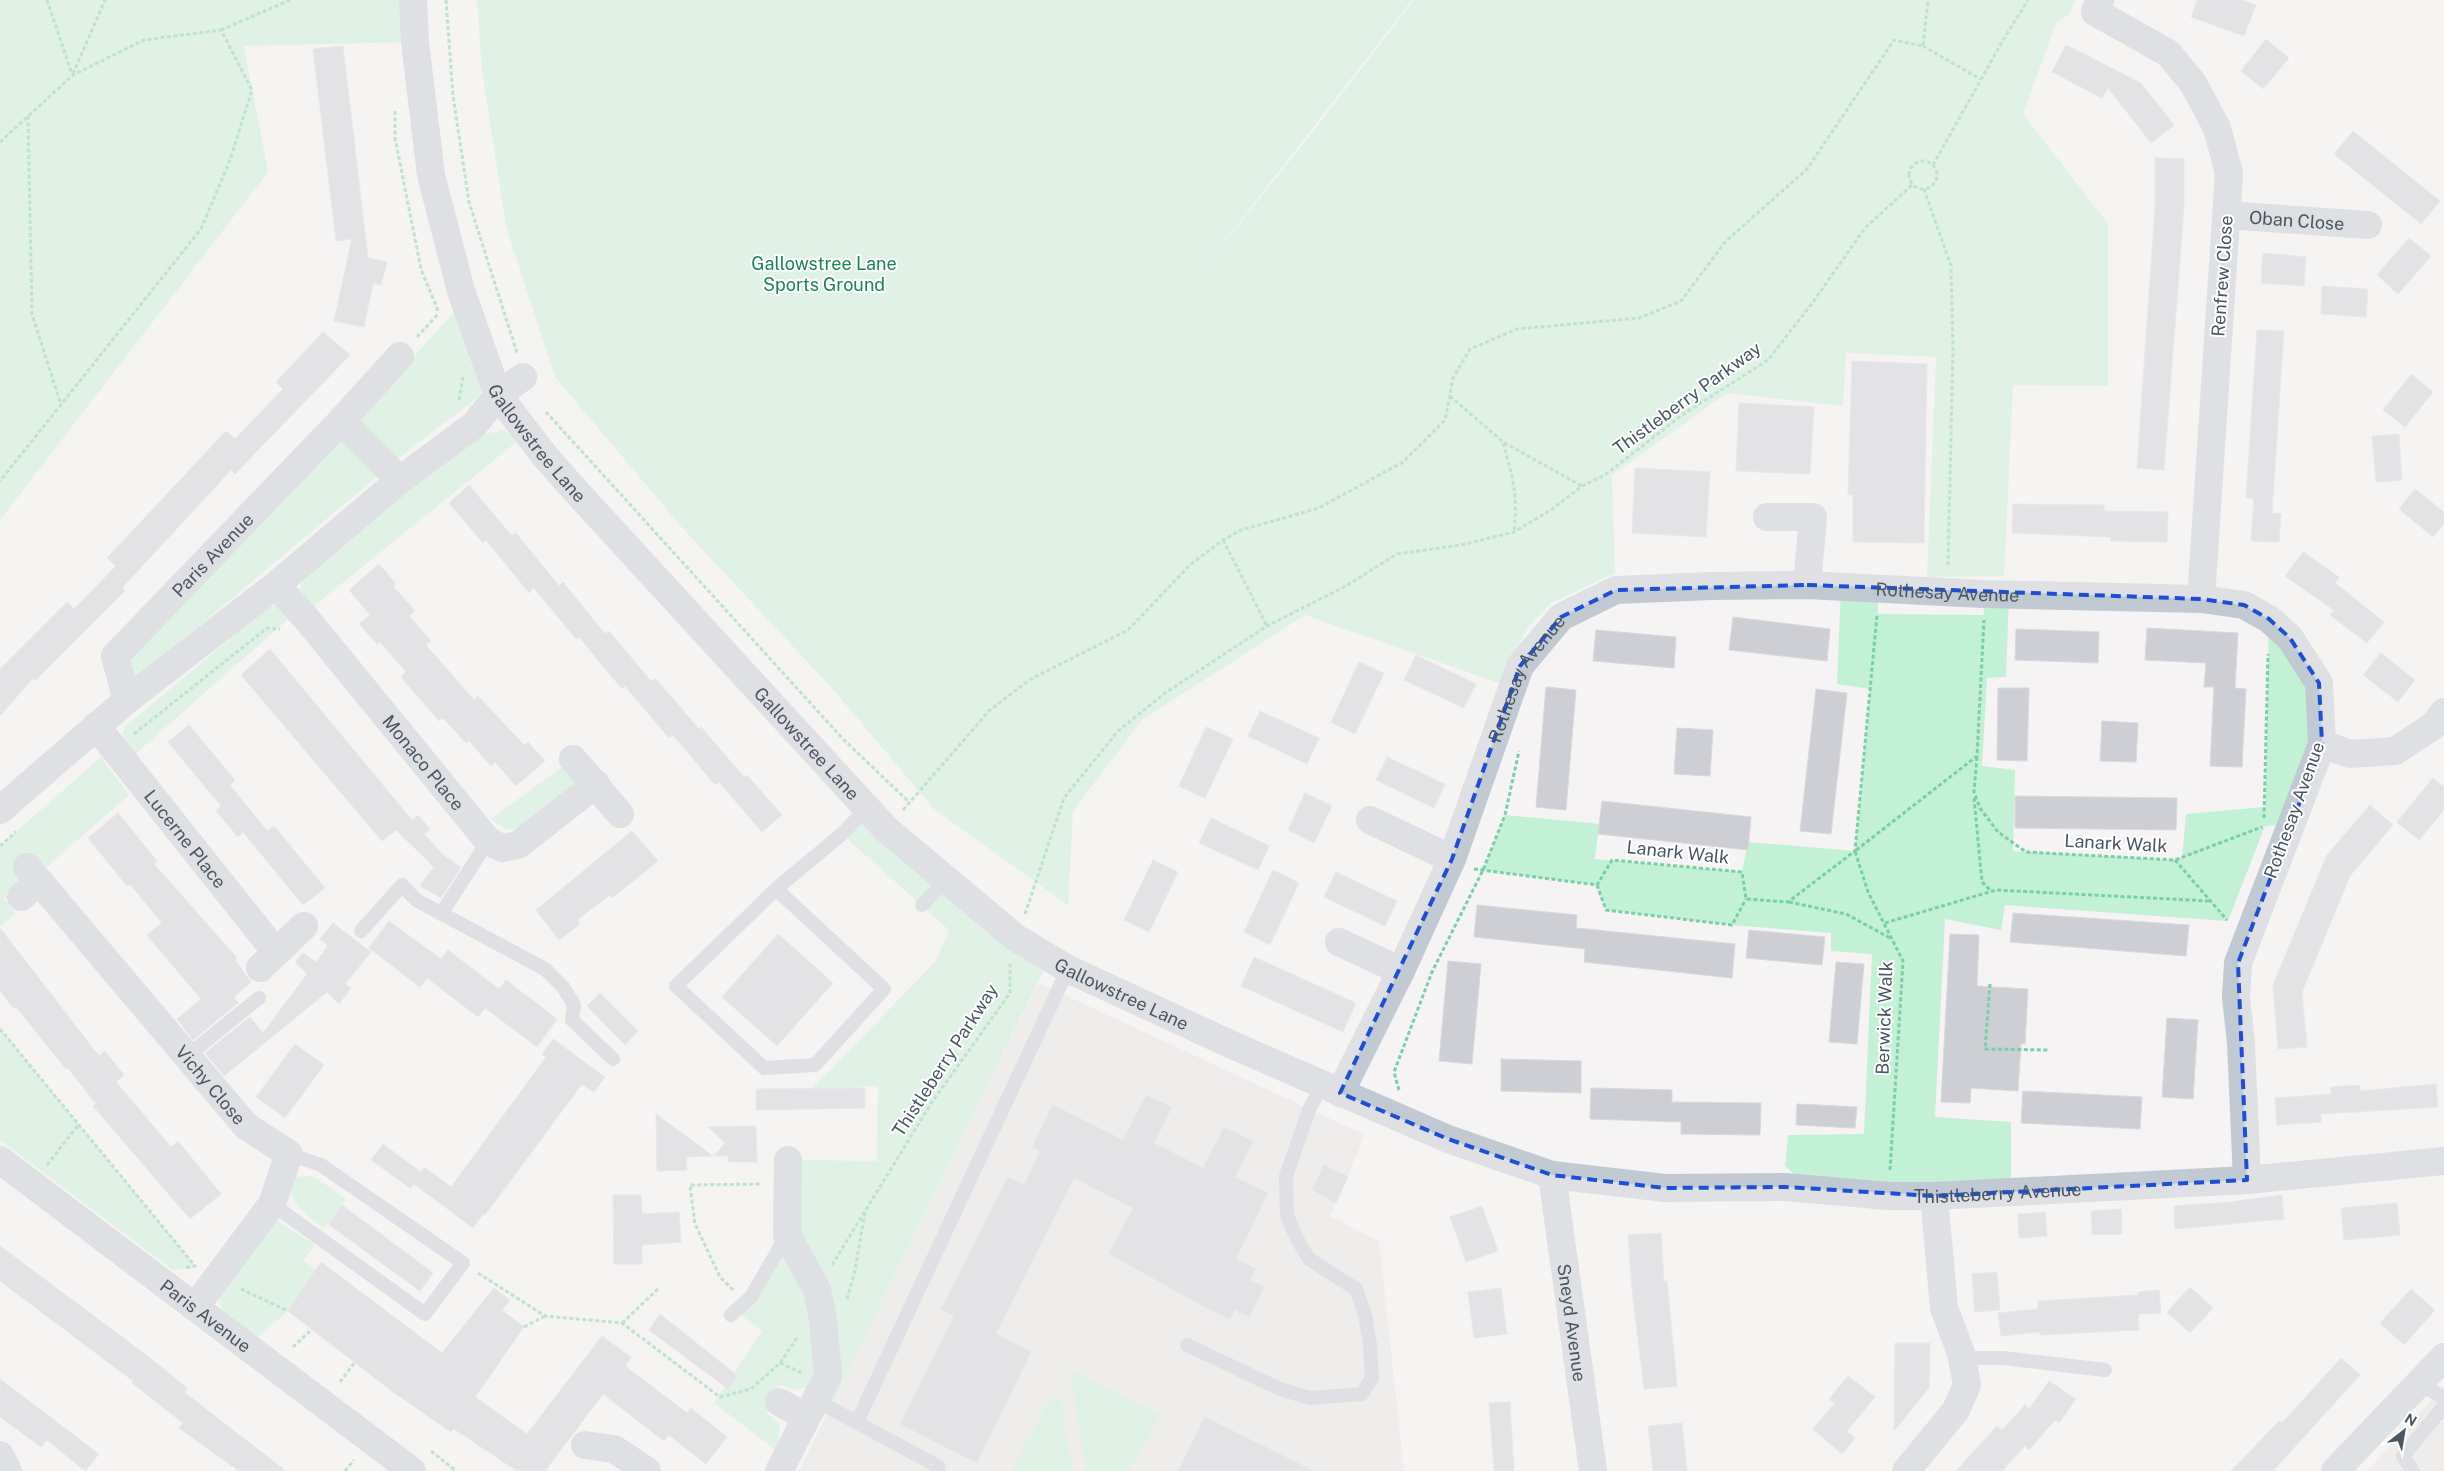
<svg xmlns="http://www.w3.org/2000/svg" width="2444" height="1471" viewBox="0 0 2444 1471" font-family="'Public Sans',sans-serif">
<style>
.education{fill:#e6e4e5}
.green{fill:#c3f1d5}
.building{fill:#cdcfd5;stroke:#d7d9de}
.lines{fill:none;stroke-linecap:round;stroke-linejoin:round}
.path{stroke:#7ad0a6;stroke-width:3;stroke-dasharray:4 2.5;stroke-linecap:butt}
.service{stroke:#c1cad2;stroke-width:14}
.minor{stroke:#c1cad2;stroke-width:28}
.tertiary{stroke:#c1cad2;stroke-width:28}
.marked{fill:none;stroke:#1d4ed8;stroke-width:4;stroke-dasharray:10 6;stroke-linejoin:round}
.labels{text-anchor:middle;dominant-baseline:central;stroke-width:4;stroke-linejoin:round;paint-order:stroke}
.street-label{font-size:18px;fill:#4a5661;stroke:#fff}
.park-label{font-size:18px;fill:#17864f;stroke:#fff}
</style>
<rect width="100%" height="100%" fill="#f5f3f3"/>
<path class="education" d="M1039,983L1365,1135L1330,1216L1379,1241L1404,1471H799Z
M2444,1387V1471H2367L2423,1409Z"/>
<path class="green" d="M0,0H413L415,42L244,46L268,172L0,520Z
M477,0H1412L1189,287L1315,129L1414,0H2076L2069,14L2056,23L2023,114L2108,224V386L2013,385L2004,576L1927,577L1936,357L1846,353L1843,406L1727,393L1612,475L1615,573L1551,603L1529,626L1499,683L1305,615L1142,720L1073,811L1068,905L934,809L832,688L686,532L555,377L506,226L482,70Z
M458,308L484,384L478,397L396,460L357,419Z
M503,430L520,439L309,610L299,593L303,577L476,436Z
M341,435L380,474L136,679L126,657Z
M1841,587L1878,589V614L1984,615L1983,594L2009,595L2006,677L1987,678L1982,766L2015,770L2013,851L2175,860L2182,857L2186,814L2265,807L2269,619L2319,683L2322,744L2290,824L2265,826L2228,921L2005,905L2001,930L1945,919L1935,1117L2011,1122V1192L1811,1190L1785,1166L1788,1135L1864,1134L1872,954L1831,951V933L1732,925L1606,910L1597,885L1483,870L1505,815L1599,824L1595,859L1606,860L1742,872L1748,842L1855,851L1870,689L1837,684Z
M269,606H278L294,614L133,756L121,739L125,727Z
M101,757L129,795L35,877L4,899L16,914L0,926V846Z
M573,759L591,779L519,829H507L491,819Z
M867,808L1050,958L830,1408L828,1375L787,1235L788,1160L877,1161L878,1086L812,1089L936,961L949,930L842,834Z
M0,1029L195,1266L173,1270L0,1140Z
M311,1176L322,1182L346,1199L324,1228C308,1216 282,1199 294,1177Z
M273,1218L315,1245L303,1260L316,1270L288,1311L256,1338C240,1326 215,1314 219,1292Z
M784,1241L809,1289L822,1365L810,1386L797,1390L778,1385L767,1413L780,1425L777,1451L714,1403L762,1331L736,1311Z
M1070,1370L1160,1415L1130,1471H1086Z
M1056,1394L1061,1401L1072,1471H1012L1050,1398Z"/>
<path class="building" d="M2197,0H2242L2256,5L2244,36L2191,17Z
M2266,39L2289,58L2263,89L2241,71Z
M2066,45L2141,83L2174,125L2151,143L2108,88L2102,98L2052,72Z
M343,46L368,258L387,262L381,285L373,283L364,327L334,321L352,239L336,241L313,49Z
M2353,131L2440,201L2421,224L2334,154Z
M2155,158L2184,159V208L2164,470L2137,468L2155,206Z
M2409,238L2431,256L2398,294L2377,275Z
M2263,253L2306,257L2304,286L2261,283Z
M2322,286L2368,289L2366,317L2321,314Z
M2257,330L2284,331L2272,513L2281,514L2279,542L2251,541L2254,498H2246Z
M323,332L350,355L235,474L231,470L122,588L125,591L35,681L33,678L0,716V669L67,602L74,609L116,566L107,558L226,431L235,439L283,389L276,382Z
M1852,361L1927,364L1924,543L1853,542V495H1848Z
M2411,374L2433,392L2405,427L2383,410Z
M1739,403L1814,407L1810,474L1736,471Z
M2399,434L2402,480L2376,482L2372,436Z
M1635,468L1710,472L1706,537L1632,533Z
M469,485L512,536L516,533L559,586L563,582L605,634L609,631L651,681L655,678L699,729L701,727L744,777L747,775L782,815L762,832L719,782L715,785L673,735L669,738L625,686L622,689L579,637L576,639L534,588L529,593L486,540L483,543L449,503Z
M2415,489L2444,512V524L2433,537L2399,509Z
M2013,504L2104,505V511L2168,512L2167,542L2111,541V537L2012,533Z
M2303,552L2339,577L2335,583L2384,622L2367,643L2330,615L2334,610L2285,576Z
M379,564L396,584L393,586L415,611L409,616L431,641L426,645L474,700L478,696L524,745L528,742L545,761L516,786L495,762L491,766L469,741L466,743L443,718L439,721L401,677L406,672L380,642L377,644L359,624L370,615L349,590Z
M1733,617L1830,629L1827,661L1729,650Z
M2147,628L2238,633L2235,688L2246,689L2242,767L2210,766L2214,687H2204L2206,663L2145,660Z
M2016,629L2099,632L2098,663L2015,660Z
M1596,630L1676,637L1674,668L1593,661Z
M270,649L412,820L418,815L430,829L424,834L443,855L461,867L441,898L420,886L434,867L396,830L382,841L241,675Z
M2381,653L2415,680L2398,702L2363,675Z
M1416,655L1476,684L1464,708L1404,680Z
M1359,662L1384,673L1355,734L1331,722Z
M1546,687L1576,690L1566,810L1536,807Z
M1998,688H2029L2027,761L1997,760Z
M1816,689L1847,693L1831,834L1800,831Z
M1260,711L1319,738L1307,764L1248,736Z
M2102,721L2138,723L2136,762L2100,761Z
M189,725L235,780L230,785L267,831L274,826L325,888L303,905L243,832L238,837L216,811L221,806L168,742Z
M1206,727L1233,739L1205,798L1179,786Z
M1677,728L1713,730L1710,776L1674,774Z
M1387,757L1445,784L1434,808L1376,780Z
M2433,778L2444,787V810L2419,840L2397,822Z
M1305,793L1332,806L1314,843L1288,830Z
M2015,796L2177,798L2176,830L2015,828Z
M1602,801L1751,817L1748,850L1598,834Z
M2370,805L2393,825L2350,876L2302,992L2307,1047L2278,1049L2273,985L2327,855Z
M118,813L157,861L154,864L237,958L235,960L251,982L234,997L238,1003L193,1040L177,1019L201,999L147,935L162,923L130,884L127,886L88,838Z
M1211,818L1269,846L1258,870L1199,843Z
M632,831L658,861L612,898L610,895L577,920L580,924L559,940L536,910Z
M1153,860L1178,872L1149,932L1124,920Z
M1273,870L1299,883L1270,945L1244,932Z
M1336,872L1397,901L1385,926L1324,897Z
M1477,905L1577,915L1576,928L1735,944L1732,978L1584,962L1585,949L1474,937Z
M2013,913L2189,925L2186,956L2010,942Z
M389,921L441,959L448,950L499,989L506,980L557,1019L537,1047L485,1008L478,1017L427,978L420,987L369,948Z
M333,923L371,952L345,984L351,988L339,1004L327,992L224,1076L205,1053L250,1017L263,1033L307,974L295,962L303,953L316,962L328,946L320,939Z
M0,928L99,1056L105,1051L124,1075L116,1082L171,1147L178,1141L221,1194L190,1219L93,1106L96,1104L68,1068L66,1069L16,1007L14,1009L0,991Z
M1749,930L1825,937L1822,965L1746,958Z
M778,934L833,983L777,1046L722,997Z
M1950,934L1979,935L1977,986L2028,989L2025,1044H2021L2018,1091L1971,1088L1970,1103L1941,1102Z
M1254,957L1356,1003L1343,1032L1241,986Z
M1448,961L1481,964L1472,1064L1439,1061Z
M1836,962L1864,964L1857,1044L1829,1042Z
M600,993L638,1031L625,1045L587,1006Z
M2167,1018L2198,1020L2193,1099L2162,1097Z
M553,1039L605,1077L594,1092L582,1084L485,1215L483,1214L473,1228L414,1184L410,1188L371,1160L383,1144L421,1172L424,1167L451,1187L546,1057L542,1054Z
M295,1044L324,1065L285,1118L256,1097Z
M1501,1059L1581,1061V1093L1501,1091Z
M2436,1084L2438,1107L2321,1114V1122L2277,1125L2275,1098L2331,1094L2330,1087L2360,1085V1091Z
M865,1088V1108L756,1110V1089Z
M1591,1088L1672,1090V1102L1761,1103L1760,1135L1681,1134V1122L1590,1119Z
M2023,1091L2142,1097L2140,1129L2021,1123Z
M1146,1095L1172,1107L1154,1143L1203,1168L1224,1127L1253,1141L1235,1177L1268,1193L1236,1259L1256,1269L1250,1280L1264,1287L1249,1317L1235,1310L1230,1319L1210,1310L1109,1254L1133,1208L1074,1178L996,1334L1031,1352L977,1463L900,1424L954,1316L941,1309L1008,1177L1024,1185L1040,1151L1032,1147L1053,1105L1123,1140Z
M1797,1104L1857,1107L1855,1128L1796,1125Z
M656,1114L713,1156L686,1157L687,1170L657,1171Z
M756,1126L757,1162H729L728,1156H714L725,1143L708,1127Z
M1324,1165L1348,1177L1336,1203L1312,1190Z
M613,1195H641L642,1214L679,1212L681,1242L642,1245V1264H614Z
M2282,1195L2284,1219L2175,1229L2174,1206L2230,1202Z
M2397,1203L2400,1235L2344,1240L2341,1208Z
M342,1205L433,1273L420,1291L328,1224Z
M1482,1206L1498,1251L1466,1262L1450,1217Z
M2121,1209L2122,1234L2092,1235L2091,1211Z
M2045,1212L2047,1236L2019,1238L2018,1214Z
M1661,1233L1664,1281H1667L1677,1386L1644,1389L1632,1289L1628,1235Z
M0,1246L145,1354L187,1388L184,1392L286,1471H239L179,1428L183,1423L132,1383L133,1381L0,1281Z
M321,1262L442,1353L494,1288L510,1300L502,1310L524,1327L475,1397L527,1434L602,1336L631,1357L625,1366L687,1413L691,1408L727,1437L706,1464L669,1435L664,1441L603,1394L545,1471H517L454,1429L451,1432L393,1392L288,1311Z
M1997,1272L2000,1310L1975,1312L1972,1274Z
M2190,1287L2213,1308L2190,1333L2167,1312Z
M1501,1288L1507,1334L1474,1338L1468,1292Z
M2411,1289L2435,1310L2404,1345L2380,1323Z
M2159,1290L2161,1313L2138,1314L2139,1330L2040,1335V1332L2001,1336L1998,1313L2038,1309V1301L2138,1295V1292Z
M660,1314L738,1376L728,1389L649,1330Z
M1895,1343H1930L1929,1388L1894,1431Z
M2341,1358L2360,1375L2273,1471H2231L2279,1421L2282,1423Z
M1848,1376L1875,1397L1847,1431L1855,1438L1842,1454L1813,1429L1835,1403L1829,1399Z
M0,1379L99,1454L85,1471L47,1440L41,1447L0,1417Z
M2049,1381L2076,1399L2059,1423L2055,1420L2029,1450L2025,1446L2002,1471H1956L1997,1426L2002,1430L2025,1405L2029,1409Z
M1510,1402L1514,1471H1494L1489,1403Z
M1205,1417L1314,1471H1178Z
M1682,1423L1687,1471H1653L1648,1426Z"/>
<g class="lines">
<path class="path" d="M47,0L72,74
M446,0L453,96L469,202L517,353
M221,30L290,0
M1923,46L1980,79
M73,74L105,0
M395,111V138L421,269L439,313
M28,116L32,314L61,405
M0,142L73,75L144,40L221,30L252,90L230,160L201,229L0,481
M1909 175a14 14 0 1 1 28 0a14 14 0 1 1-28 0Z
M1933,165L2002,42L2028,0
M1924,189L1951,266L1953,346L1948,568
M417,337L439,313
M1450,396L1503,442L1582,486
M459,400L463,377
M546,412L843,739L909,802
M1503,443C1513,478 1518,495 1514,532
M1223,540L1267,626
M134,734L267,628L280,629
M1977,757L1974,792L1980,808L1998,832L2026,852L2175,860L2262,827
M1974,798L1982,882L1991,891
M903,810L989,711L1029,680L1128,630L1190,565L1223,540L1241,530L1319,508L1403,462L1445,420L1453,378L1470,349L1517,329L1639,318L1681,301L1725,242L1807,169L1894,40L1923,46L1928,0
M2264,818L2268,654
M0,846L16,832
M2175,860L2227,920
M1474,869L1597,885L1612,860L1742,872L1746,899L1788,902L1855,851L1877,615
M1597,885L1606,910L1732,925L1746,899
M1789,902L1846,914L1890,938
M1025,914L1064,798L1118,731L1165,693L1267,626L1346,586L1397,554L1461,545L1514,532L1551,510L1582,486L1605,475L1682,415L1768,360L1813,302L1865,228L1913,184
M1885,923L1996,890L2209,901
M1990,984L1985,1049L2048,1050
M0,1029L195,1266L185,1268
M1399,1090L1394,1072L1432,972L1483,870L1505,815L1519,751
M47,1165L79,1124
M1890,1170L1903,961L1868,892L1855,851L1977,756L1984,620
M832,1265L932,1102L1010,993V964
M478,1273L545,1316L622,1323L720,1397L751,1389L780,1363L798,1336
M241,1289L288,1311
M733,1290L720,1277L695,1224L690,1185L762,1184
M847,1299L854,1275L865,1212
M622,1323L658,1289
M524,1327L545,1316
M293,1347L312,1329
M780,1363L802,1373
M340,1382L355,1362
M431,1451L456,1471
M345,1471L354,1460"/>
<path class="service" d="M776,889L884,989L815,1065L764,1068L676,986L776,889L842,834L867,808
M922,905L946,880
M441,914L488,841
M361,931L402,885L416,900L545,969L563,987L574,1005L572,1020L613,1059
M187,1056L259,998
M272,1204L425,1314L463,1263L321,1165L289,1154
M731,1315L751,1297L787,1235
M1187,1345L1280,1389L1310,1398L1362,1394L1372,1378L1370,1344L1365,1315L1356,1289L1309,1259L1297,1239L1287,1215L1286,1176L1309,1110L1322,1085
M1962,1358H2003L2105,1370
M2419,1383L2444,1398
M813,1402L830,1408L939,1467
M857,1422L1068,969
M2413,1471L2403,1456L2444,1406"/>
<g class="minor">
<path d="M2100,0L2095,12L2168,53L2193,83L2217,128L2229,173L2201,599"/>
<path id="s1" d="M2226,215L2368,225"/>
<path d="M341,421L400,356"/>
<path d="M1767,517H1813L1807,585"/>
<path id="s2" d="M276,585L305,617L488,841L502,848L518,845L596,784"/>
<path id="s3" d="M127,700L115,656L341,421L400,480"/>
<path id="s4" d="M96,726L275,951"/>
<path d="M2322,744L2350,754L2395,751L2433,726L2444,712"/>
<path d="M573,759L620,814"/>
<path d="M0,810L127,700L276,585L400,480L474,425L498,395L523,377"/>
<path d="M1370,820L1452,859"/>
<path id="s5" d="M27,867L246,1126L289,1154L272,1204L195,1307"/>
<path d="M21,897L39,881"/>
<path d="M1339,942L1401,971"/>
<path d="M260,968L304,926"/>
<path id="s6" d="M1340,1093L1401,971L1452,859L1520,666L1561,617L1616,590L1711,586L1807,585L1983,594L2201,599L2244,605L2269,619L2290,638L2319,683L2322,744L2238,963L2236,997L2241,1043L2247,1180"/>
<path id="s7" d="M0,1160L412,1471"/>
<path d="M779,1402L806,1417"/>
<path d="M585,1445L614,1449L647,1471"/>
<path d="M0,1455L8,1471"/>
<path d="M779,1471L828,1376L823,1319L817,1290L787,1235L788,1160"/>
<path d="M1906,1471L1956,1410L1967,1385L1961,1353L1944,1308L1934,1196"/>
<path d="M2335,1471L2444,1357"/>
</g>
<g class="tertiary">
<path id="s8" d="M413,0L415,42L431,175L461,291L498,395L544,455L573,488L886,829L1016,938L1068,969L1230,1044L1448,1139L1552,1175L1665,1188L1786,1187L1888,1196H1934L2247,1180L2444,1161"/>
<path id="s9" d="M1552,1175L1593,1471"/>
</g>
</g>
<path d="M0 0H2444V1471H0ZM1807,585L2201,599L2244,605L2269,619L2290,638L2319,683L2322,744L2238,963L2247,1180L1934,1196L1786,1187L1665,1188L1552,1175L1448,1139L1340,1093L1452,859L1520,666L1561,617L1616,590Z" fill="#f5f3f3" fill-opacity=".55" fill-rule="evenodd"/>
<path class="marked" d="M1807,585L2201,599L2244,605L2269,619L2290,638L2319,683L2322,744L2238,963L2247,1180L1934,1196L1786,1187L1665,1188L1552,1175L1448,1139L1340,1093L1452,859L1520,666L1561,617L1616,590Z"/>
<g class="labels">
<g class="street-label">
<text stroke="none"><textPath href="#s1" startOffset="71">Oban Close</textPath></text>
<text transform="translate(2222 276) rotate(-86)">Renfrew Close</text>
<text transform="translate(1687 398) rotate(-36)">Thistleberry Parkway</text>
<text stroke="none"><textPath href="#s8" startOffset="468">Gallowstree Lane</textPath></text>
<text stroke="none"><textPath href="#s3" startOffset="186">Paris Avenue</textPath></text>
<text stroke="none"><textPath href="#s6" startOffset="921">Rothesay Avenue</textPath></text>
<text stroke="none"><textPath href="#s6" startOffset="456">Rothesay Avenue</textPath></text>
<text stroke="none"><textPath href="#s8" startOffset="872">Gallowstree Lane</textPath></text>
<text stroke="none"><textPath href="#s2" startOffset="231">Monaco Place</textPath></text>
<text transform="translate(2294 810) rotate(-70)">Rothesay Avenue</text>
<text stroke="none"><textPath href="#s4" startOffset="144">Lucerne Place</textPath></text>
<text transform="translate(2116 843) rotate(3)">Lanark Walk</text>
<text transform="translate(1678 852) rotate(6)">Lanark Walk</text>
<text stroke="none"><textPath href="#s8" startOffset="1278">Gallowstree Lane</textPath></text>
<text transform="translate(1884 1018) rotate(-88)">Berwick Walk</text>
<text transform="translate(945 1060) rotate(-57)">Thistleberry Parkway</text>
<text stroke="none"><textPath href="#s5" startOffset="285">Vichy Close</textPath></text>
<text stroke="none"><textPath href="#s8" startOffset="2192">Thistleberry Avenue</textPath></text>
<text stroke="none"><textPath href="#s7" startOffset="258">Paris Avenue</textPath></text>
<text stroke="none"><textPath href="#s9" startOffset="149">Sneyd Avenue</textPath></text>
</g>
<g class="park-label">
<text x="824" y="263">Gallowstree Lane<tspan x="824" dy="21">Sports Ground</tspan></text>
</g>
</g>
<g transform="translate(2404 1431) rotate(31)" stroke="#ffffff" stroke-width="4" paint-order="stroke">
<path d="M0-4L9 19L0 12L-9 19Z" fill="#4a5661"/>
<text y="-8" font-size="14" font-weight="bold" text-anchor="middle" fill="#4a5661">N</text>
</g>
</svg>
